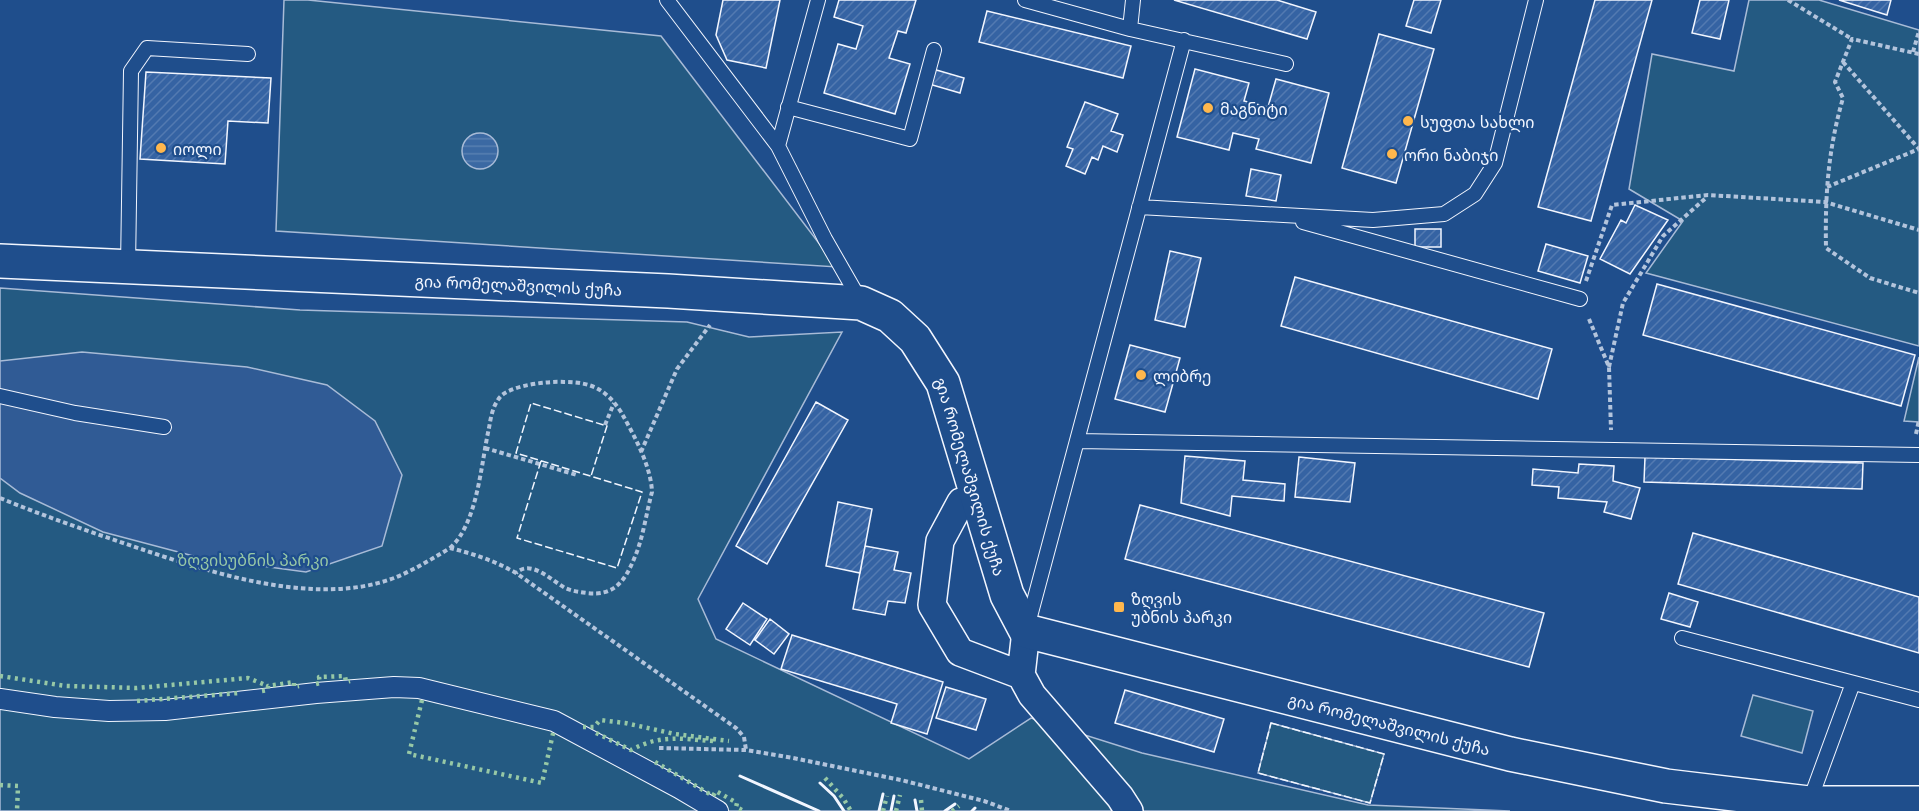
<svg xmlns="http://www.w3.org/2000/svg" width="1919" height="811" viewBox="0 0 1919 811" font-family="Lato,'Noto Sans Georgian',sans-serif">
<style>
.green{fill:#245a82;stroke:#a8bbd7;stroke-width:1.5}
.parking{fill:#305b95;stroke:#a8bbd7;stroke-width:1.5}
.water{fill:url(#water-rules);stroke:#a8bbd7;stroke-width:1.5}
.building{fill:url(#building-hatch);stroke:#f2f6ff;stroke-width:1.5}
.lines{fill:none;stroke-linecap:round;stroke-linejoin:round}
.service-casing{stroke:#f2f6ff;stroke-width:16}
.pedestrian-casing{stroke:#f2f6ff;stroke-width:22}
.minor-casing{stroke:#f2f6ff;stroke-width:30}
.tertiary-casing{stroke:#f2f6ff;stroke-width:36}
.path{stroke:#b3c4dc;stroke-width:4;stroke-dasharray:4.5 3;stroke-linecap:butt}
.service{stroke:#1f4e8c;stroke-width:14}
.pedestrian{stroke:#1f4e8c;stroke-width:20}
.minor{stroke:#1f4e8c;stroke-width:27}
.tertiary{stroke:#1f4e8c;stroke-width:33}
.hedge{stroke:#97c8a6;stroke-width:4.5;stroke-dasharray:3 4.5;stroke-linecap:butt}
.fence{stroke:#f2f6ff;stroke-width:1.5;stroke-dasharray:8 3;stroke-linecap:butt}
.wall{stroke:#f2f6ff;stroke-width:3}
.poi-dot{fill:#ffb74d;stroke:#1f4e8c;stroke-width:2}
.labels{text-anchor:middle;dominant-baseline:central;stroke-width:4.5;stroke-linejoin:round;paint-order:stroke}
.poi-label{font-size:16px;fill:#f2f6ff;stroke:#1f4e8c;text-anchor:start}
.street-label{font-size:16px;fill:#f2f6ff;stroke:#1f4e8c}
.park-label{font-size:16px;fill:#97c8a6;stroke:#1f4e8c}
</style>
<defs>
<pattern id="water-rules" width="6" height="5" patternUnits="userSpaceOnUse" patternTransform="scale(1.5)"><rect width="6" height="5" fill="#3b69a3"/><path d="M0 2.5h6" fill="none" stroke="#587fb1"/></pattern>
<pattern id="building-hatch" width="6" height="6" patternUnits="userSpaceOnUse" patternTransform="scale(1.5)"><rect width="6" height="6" fill="#3563a3"/><path d="M-1 1l2-2M0 6l6-6M5 7l2-2" fill="none" stroke="#537ab1"/></pattern>
</defs>
<rect width="100%" height="100%" fill="#1f4e8c"/>
<path class="green" d="M284,0H308L661,36L837,267L276,231Z
M1749,0H1819L1919,30V346L1646,273L1683,221L1629,189L1652,54L1734,71Z
M0,288L300,310L687,322L749,337L842,332L698,599L716,639L969,759L1031,718L1142,753L1368,805L1510,811H0Z
M1919,357V422L1904,421Z
M1753,695L1813,711L1802,753L1741,736Z
M1271,723L1384,754L1370,803L1258,773Z"/>
<path class="parking" d="M82,352L247,367L327,385L375,421L402,475L382,546L306,572L201,558L103,532L20,493L0,478V361Z"/>
<path class="water" d="M462 151a18 18 0 1 1 36 0a18 18 0 1 1-36 0Z"/>
<path class="building" d="M723,0H780L766,68L727,60L716,35Z
M839,0H916L906,33L898,31L889,58L910,64L895,114L824,93L838,44L856,49L863,26L834,17Z
M1174,0H1277L1316,12L1307,39Z
M1414,0H1441L1431,33L1406,26Z
M1595,0H1652L1591,221L1538,207Z
M1700,0H1729L1720,39L1692,33Z
M1839,0H1891L1887,15Z
M987,11L1131,46L1123,78L979,42Z
M1379,34L1434,49L1396,183L1342,168Z
M933,69L964,78L960,93L929,84Z
M1195,69L1249,83L1244,101L1268,107L1276,79L1329,93L1311,163L1256,149L1259,139L1233,133L1229,150L1177,137Z
M146,72L271,78L268,123L228,121L225,164L140,159Z
M1085,102L1118,114L1111,131L1123,135L1117,152L1103,146L1098,160L1092,157L1085,174L1066,166L1073,149L1067,147Z
M1251,169L1281,175L1276,201L1246,196Z
M1635,205L1668,220L1630,274L1600,259L1621,220L1626,223Z
M1415,229H1441V247H1415Z
M1546,244L1588,256L1580,283L1538,271Z
M1170,251L1201,258L1185,327L1155,320Z
M1295,277L1552,349L1538,399L1281,326Z
M1657,284L1915,355L1901,406L1643,335Z
M1130,345L1180,358L1165,412L1115,399Z
M816,402L848,420L767,564L736,546Z
M1185,456L1245,461L1243,480L1285,484L1284,501L1232,496L1230,516L1181,503Z
M1299,457L1355,463L1350,502L1295,497Z
M1645,457L1863,463L1862,489L1644,482Z
M1579,464L1614,466L1613,481L1640,488L1631,519L1604,512L1607,502L1558,498L1559,487L1532,485L1533,469L1578,473Z
M838,502L872,509L860,573L826,566Z
M1140,505L1544,613L1529,667L1125,559Z
M1693,533L1919,597V653L1678,584Z
M865,546L898,552L894,570L911,573L905,603L888,601L885,615L853,609Z
M1669,593L1698,602L1690,627L1661,619Z
M743,603L767,619L750,645L726,629Z
M770,619L789,634L774,654L755,640Z
M792,635L943,682L927,734L891,723L897,704L781,669Z
M946,687L986,699L976,730L936,718Z
M1125,690L1224,719L1214,752L1115,723Z"/>
<g class="lines">
<g class="service-casing">
<path id="service" d="M667,0L778,146L818,0
M1025,0L1130,29L1133,0
M1130,29L1286,64
M788,107L910,139L934,50
M778,146L825,239L860,300
M1139,207L1373,220L1444,214L1475,194L1495,163L1536,0
M1303,222L1580,299
M128,267L131,71L147,48L248,54
M0,396L75,413L164,427
M1077,441L1919,455
M1028,624L1184,40
M1682,638L1919,700
M1809,803L1853,683"/>
</g>
<g class="pedestrian-casing">
<path id="pedestrian" d="M0,699L55,707L109,711L165,710L316,693L394,687L419,688L554,721L679,788L718,811"/>
</g>
<g class="minor-casing">
<path id="minor" d="M980,502H961L940,541L932,605L960,652L1021,675
M1026,631L1021,675L1032,695L1120,797L1129,811"/>
</g>
<g class="tertiary-casing">
<g id="tertiary">
<path id="s1" d="M0,261L668,291L861,303L890,316L915,339L943,383L1007,595L1026,631L1510,754L1666,786L1809,803H1919"/>
</g>
</g>
<path class="path" d="M1788,0L1852,39
M1913,52L1919,31
M1919,54L1852,39L1835,82L1843,98C1828,150 1825,195 1826,248L1870,278L1919,293
M1843,62L1919,149
M1827,187L1919,149
M1586,281L1612,205L1708,195L1825,202L1919,230
M1589,319L1609,367L1611,430
M1609,367L1623,303L1663,236L1707,197
M605,425L614,403
M1916,434L1919,420
M485,448L577,475
M641,452L677,369L710,325
M0,498C46,517 94,533 141,549C215,574 317,607 394,578C414,570 432,559 450,548C474,554 495,561 516,573L736,728L744,737L746,750
M450,548C478,523 481,463 489,428C491,416 493,404 502,395C514,385 549,381 564,382C591,382 606,389 621,412C634,435 651,466 652,492C646,514 643,539 634,559C624,583 613,596 587,593C579,592 572,591 565,588C551,580 531,559 516,573
M659,748L746,750L793,758L901,780L984,801L1011,811"/>
<use href="#service" class="service"/>
<use href="#pedestrian" class="pedestrian"/>
<use href="#minor" class="minor"/>
<use href="#tertiary" class="tertiary"/>
<path class="hedge" d="M0,676L66,686L137,688L248,678L268,686
M316,684L320,683L319,677L345,676L346,682L350,681
M262,691L268,690V686L294,682V687L299,686
M422,700L409,754L542,783L554,729
M137,701L239,693
M583,727H594L600,720L625,723L675,734L729,741
M596,733L631,750C661,734 680,739 713,741
M655,762L713,796L716,791L737,803L736,807L744,811
M825,778L843,798L851,811
M0,785L18,786L17,811
M921,800L922,811
M883,811L887,796
M896,811L900,795
M952,811L959,806"/>
<path class="fence" d="M541,461L517,538L617,568L642,492C600,479 558,466 516,453L531,403L607,426L591,476
M1271,723L1384,754L1370,803L1258,773Z"/>
<path class="wall" d="M740,776L819,811
M820,783L834,796L844,811
M915,800L917,811
M879,811L883,794
M891,811L894,796
M945,811L955,804
M972,811L975,808"/>
</g>
<g class="poi-dot">
<circle cx="1208" cy="108" r="6"/>
<circle cx="1408" cy="121" r="6"/>
<circle cx="161" cy="148" r="6"/>
<circle cx="1392" cy="154" r="6"/>
<circle cx="1141" cy="375" r="6"/>
<rect x="1113" y="601" width="12" height="12" rx="3"/>
</g>
<g class="labels">
<g class="poi-label">
<text x="1220" y="108">მაგნიტი</text>
<text x="1420" y="121">სუფთა სახლი</text>
<text x="173" y="148">იოლი</text>
<text x="1404" y="154">ორი ნაბიჯი</text>
<text x="1153" y="375">ლიბრე</text>
<text x="1131" y="598">ზღვის<tspan x="1131" dy="18">უბნის პარკი</tspan></text>
</g>
<g class="street-label">
<text stroke="none"><textPath href="#s1" startOffset="519">გია რომელაშვილის ქუჩა</textPath></text>
<text stroke="none"><textPath href="#s1" startOffset="1077">გია რომელაშვილის ქუჩა</textPath></text>
<text stroke="none"><textPath href="#s1" startOffset="1617">გია რომელაშვილის ქუჩა</textPath></text>
</g>
<g class="park-label">
<text x="253" y="559">ზღვისუბნის პარკი</text>
</g>
</g>
</svg>
